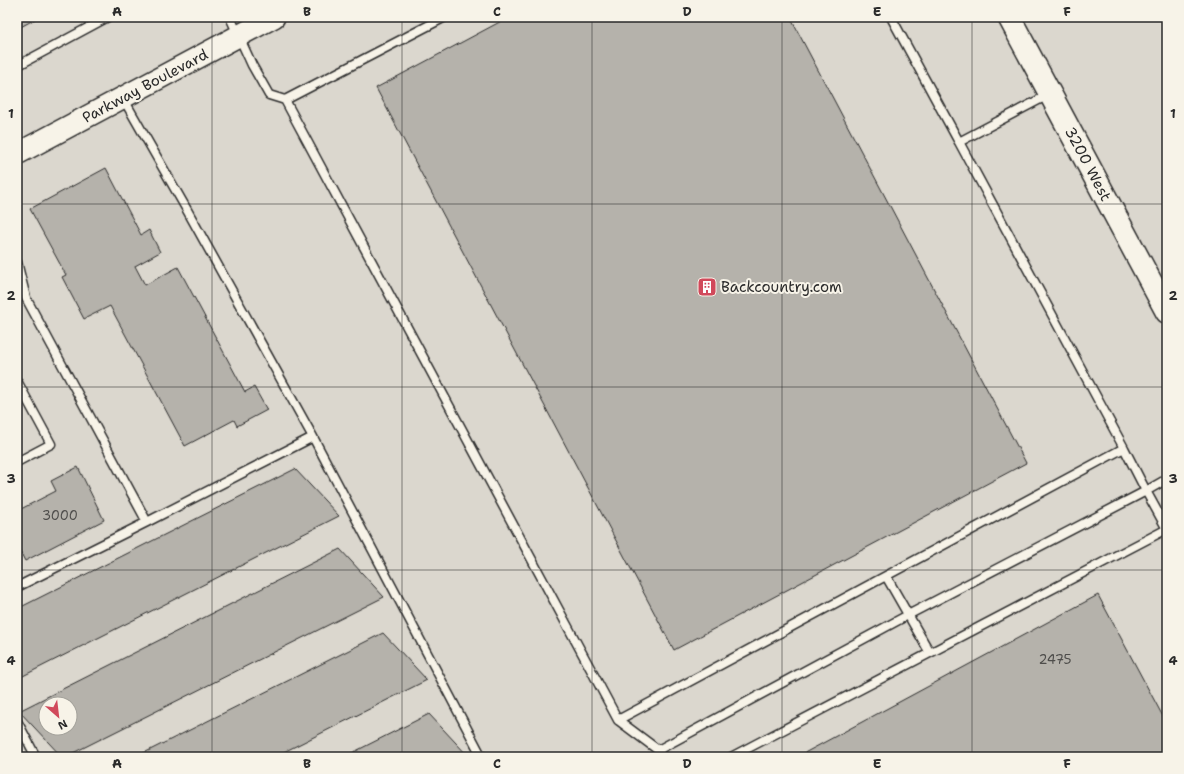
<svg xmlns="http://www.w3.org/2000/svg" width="1184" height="774" viewBox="0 0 1184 774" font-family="'Shantell Sans',sans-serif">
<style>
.built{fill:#dbd7ce;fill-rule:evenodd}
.building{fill:#b5b2ab;stroke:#2b2b2b;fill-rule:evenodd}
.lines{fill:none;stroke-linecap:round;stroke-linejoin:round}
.service-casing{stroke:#2b2b2b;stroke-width:11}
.tertiary-casing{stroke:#2b2b2b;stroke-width:24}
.secondary-casing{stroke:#2b2b2b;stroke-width:25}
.service{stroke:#f7f3e8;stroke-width:8}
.tertiary{stroke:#f7f3e8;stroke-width:21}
.secondary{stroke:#f7f3e8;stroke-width:22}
.grid{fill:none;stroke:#2b2b2b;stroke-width:1;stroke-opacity:0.55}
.labels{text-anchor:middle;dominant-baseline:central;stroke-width:4;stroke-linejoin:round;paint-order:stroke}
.number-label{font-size:13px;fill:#4e4d4b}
.street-label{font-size:15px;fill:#2b2b2b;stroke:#f7f3e8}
.poi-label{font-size:15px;fill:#2b2b2b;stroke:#f7f3e8;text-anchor:start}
.neatline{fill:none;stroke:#2b2b2b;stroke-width:1.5}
.grid-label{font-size:13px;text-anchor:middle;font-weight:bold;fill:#2b2b2b}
</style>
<rect width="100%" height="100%" fill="#ebe7dd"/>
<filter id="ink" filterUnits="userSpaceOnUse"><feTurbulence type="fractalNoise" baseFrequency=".025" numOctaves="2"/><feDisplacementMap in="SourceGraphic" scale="8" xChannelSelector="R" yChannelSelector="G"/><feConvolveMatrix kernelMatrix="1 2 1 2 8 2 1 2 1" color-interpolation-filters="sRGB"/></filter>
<g filter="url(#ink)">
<path class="built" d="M17,17H1167V757H17ZM46,704H70V728H46Z"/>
<path class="building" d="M17,17H39L17,29Z
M509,17H790L1026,463L674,650L376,88Z
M106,168L141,235L149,230L160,252L135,266L145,285L178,267L245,392L254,387L267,410L237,426L234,420L185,446L110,306L84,319L62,277L66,275L30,209Z
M78,467L104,520L25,561L17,546V511L56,491L51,481Z
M295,469L339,516L19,678L17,676V609Z
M340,549L384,597L65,757H62L19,711ZM46,704H70V728H46Z
M1098,595L1167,724V757H797Z
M383,633L427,680L274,757H136Z
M429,714L469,757H344Z"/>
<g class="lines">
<g class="service-casing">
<path id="service" d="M230,17L252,65L269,95L285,100
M445,17L285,100L618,720L1124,448L959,142
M891,17L959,142L1050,94
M17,66L108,17
M123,98L187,210L313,437
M17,262L26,298L147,522
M17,381L51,444L17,462
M1124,448L1146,491L1167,479
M886,576L930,653
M17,587L147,522L313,437L482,757
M618,720L658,750L662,757
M17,721L36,757
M658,750L908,615L1146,491L1167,529
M731,757L1167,529"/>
</g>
<g class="tertiary-casing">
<path id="tertiary" d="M17,154L274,17"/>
</g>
<g class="secondary-casing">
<path id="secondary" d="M1009,17L1167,312"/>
</g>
<use href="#service" class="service"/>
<use href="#tertiary" class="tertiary"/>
<use href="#secondary" class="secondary"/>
</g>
</g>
<path class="grid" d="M212,17V757M402,17V757M592,17V757M782,17V757M972,17V757M17,204H1167M17,387H1167M17,570H1167"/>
<defs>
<g id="building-square" transform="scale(1)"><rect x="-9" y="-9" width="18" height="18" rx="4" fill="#d1495b" stroke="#f7f3e8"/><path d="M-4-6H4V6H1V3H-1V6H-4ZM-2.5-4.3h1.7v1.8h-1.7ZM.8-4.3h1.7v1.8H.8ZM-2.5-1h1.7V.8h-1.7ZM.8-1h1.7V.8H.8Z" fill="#fff"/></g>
</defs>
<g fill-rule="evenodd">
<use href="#building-square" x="707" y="287"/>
</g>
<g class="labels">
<g class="number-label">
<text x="60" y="515">3000</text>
<text x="1055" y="659">2475</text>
</g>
<g class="street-label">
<text transform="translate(145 86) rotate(-28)">Parkway Boulevard</text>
<text transform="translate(1088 164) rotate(62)">3200 West</text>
</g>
<g class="poi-label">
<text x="721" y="287">Backcountry.com</text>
</g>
</g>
<rect width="1184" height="774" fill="none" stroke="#f7f3e8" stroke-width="44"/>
<g transform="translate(58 716) rotate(152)"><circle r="19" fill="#f7f3e8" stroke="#a5a39c"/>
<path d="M0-3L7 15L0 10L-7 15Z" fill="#d1495b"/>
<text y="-6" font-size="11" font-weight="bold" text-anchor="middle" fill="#2b2b2b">N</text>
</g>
<rect x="22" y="22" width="1140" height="730" class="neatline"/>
<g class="grid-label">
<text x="117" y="16">A</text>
<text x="307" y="16">B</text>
<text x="497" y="16">C</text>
<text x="687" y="16">D</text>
<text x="877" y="16">E</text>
<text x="1067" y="16">F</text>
<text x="11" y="118">1</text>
<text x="1173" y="118">1</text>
<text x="11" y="300">2</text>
<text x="1173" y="300">2</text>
<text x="11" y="483">3</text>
<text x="1173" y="483">3</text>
<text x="11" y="665">4</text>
<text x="1173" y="665">4</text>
<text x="117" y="768">A</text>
<text x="307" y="768">B</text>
<text x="497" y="768">C</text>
<text x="687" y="768">D</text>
<text x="877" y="768">E</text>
<text x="1067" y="768">F</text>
</g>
</svg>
